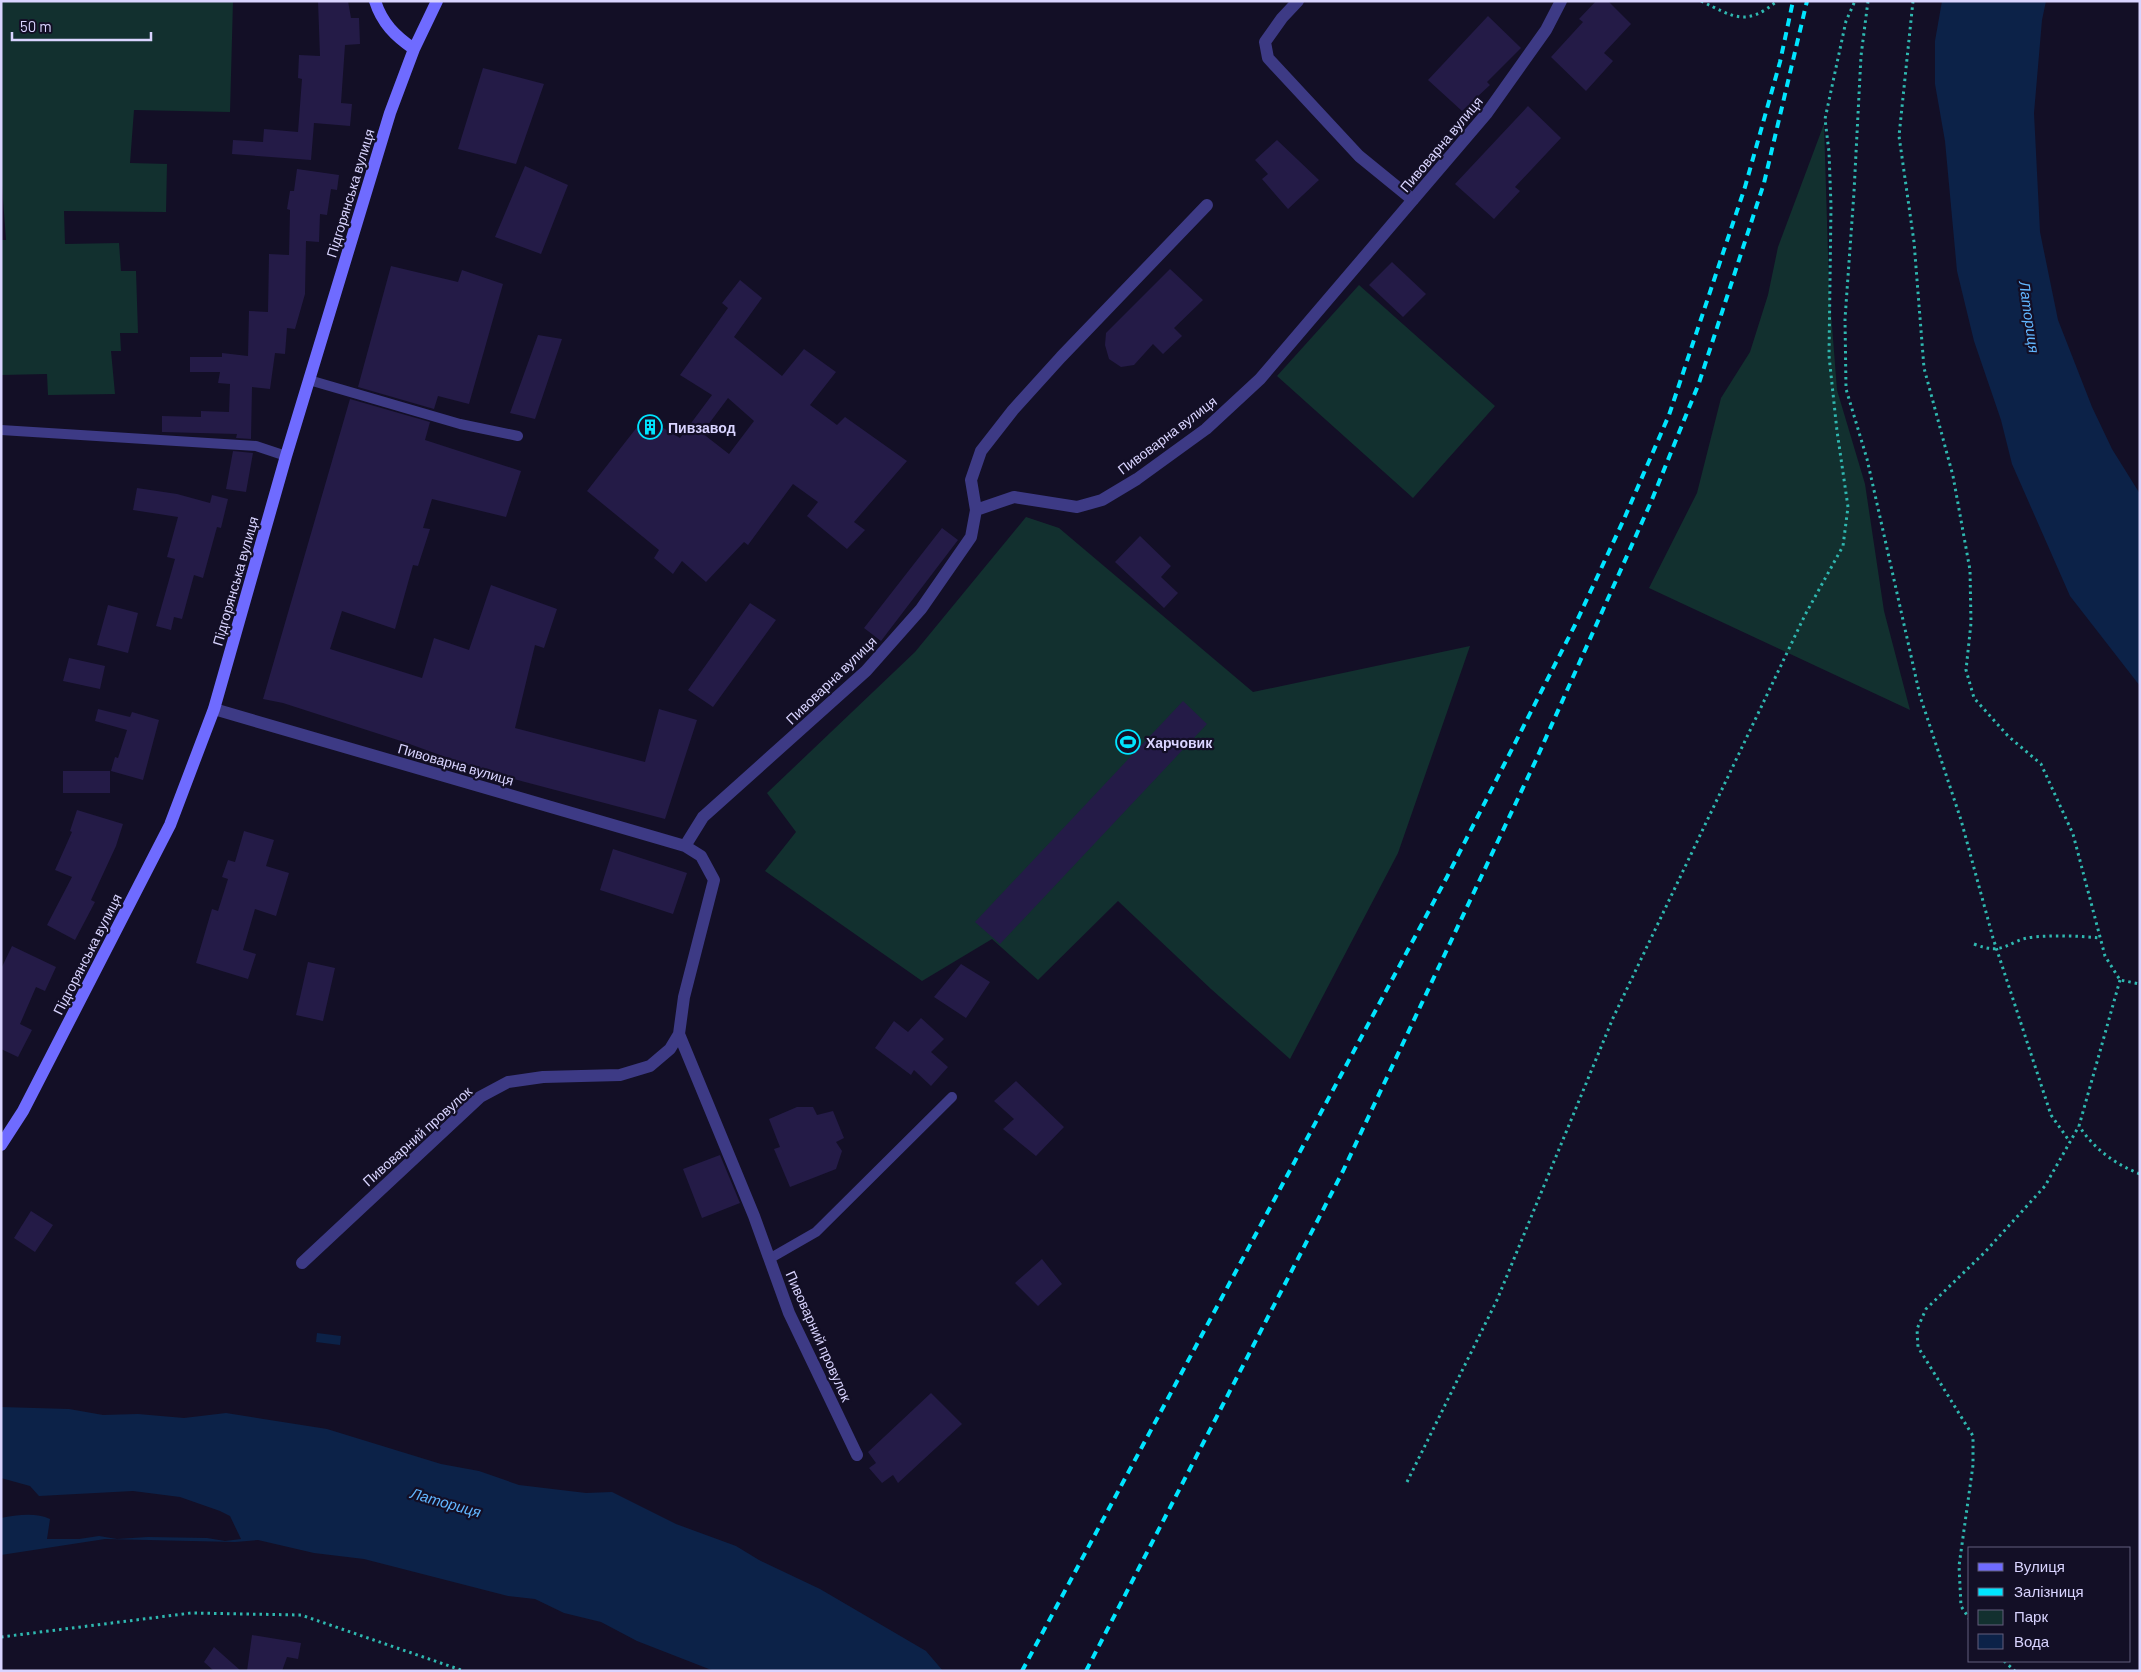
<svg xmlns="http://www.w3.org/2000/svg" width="2141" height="1672" viewBox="0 0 2141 1672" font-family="Barlow,sans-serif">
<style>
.green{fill:#12302f}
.water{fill:#0c2248}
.building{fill:#241b47;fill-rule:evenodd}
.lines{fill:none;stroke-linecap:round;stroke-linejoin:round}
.path{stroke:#2fb8b0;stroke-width:3;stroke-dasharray:2.5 4;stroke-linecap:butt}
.lane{stroke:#3d3a85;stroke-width:10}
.street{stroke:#3d3a85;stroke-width:12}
.secondary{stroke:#6f6bff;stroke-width:12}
.rail{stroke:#00e5ff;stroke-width:4;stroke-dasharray:8 6;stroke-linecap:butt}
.labels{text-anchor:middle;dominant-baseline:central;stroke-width:4.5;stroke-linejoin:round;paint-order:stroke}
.street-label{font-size:14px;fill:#d9d4ff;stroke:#130f26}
.poi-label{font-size:14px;font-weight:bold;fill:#d9d4ff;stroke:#130f26;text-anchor:start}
.water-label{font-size:15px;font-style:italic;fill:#62b6ff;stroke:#130f26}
</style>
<rect width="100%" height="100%" fill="#130f26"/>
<path class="green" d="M1,1H233L230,112L134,110L130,163L167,164L166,212L64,211L65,244L119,243L121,271H136L138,333H120L121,351H111L115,394L48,395L47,374L1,375V240H6L1,172Z
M1824,124L1829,287L1837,390L1865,484L1884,611L1910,710L1649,588L1697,493L1721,398L1750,352L1768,295L1778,247Z
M1359,285L1495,406L1413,498L1277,376Z
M1026,517L1059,528L1253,692L1470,646L1398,853L1290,1059L1211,989L1118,901L1038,980L992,939L922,981L765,871L796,832L767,793L915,652Z"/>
<path class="water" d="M1942,1H2046L2042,20L2034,113L2040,232L2058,320L2092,407L2112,449L2140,494V686L2070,596L2012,464L2001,420L1974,341L1957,271L1945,141L1935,84V41Z
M317,1333L341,1336L340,1345L316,1342Z
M1,1407L69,1409L103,1415L138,1414L184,1418L226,1413L327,1429L441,1464L479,1471L519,1485L586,1493L612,1492L676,1524L736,1546L759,1560L820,1589L926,1651L943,1671H714L637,1641L601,1622L564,1613L535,1599L508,1596L364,1559L314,1553L258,1540L235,1542L105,1539L1,1555V1518C16,1515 36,1512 50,1519L47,1539H79L99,1536L117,1539L148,1537L207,1538L225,1541L241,1539L230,1516L220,1511L180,1497L133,1491L39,1496L30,1486L1,1478Z"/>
<path class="building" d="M318,1H348L351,18H359L360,44L345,45L341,103L352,104L350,126L314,123L311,160L232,154L233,140L263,142L264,129L298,132L302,79L298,78L299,55L320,56Z
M1596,1H1608L1631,24L1604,53L1613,61L1586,91L1551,57L1583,22L1579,19Z
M1488,16L1521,48L1487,82L1490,85L1462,111L1428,80Z
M483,68L544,84L516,164L458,149Z
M1528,106L1561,138L1515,187L1520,191L1494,219L1455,184Z
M1277,140L1319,180L1288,209L1262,179L1268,174L1255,160Z
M525,166L568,185L541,254L495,237Z
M297,169L339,175L337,190L331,189L327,215L320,214L319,242L306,241L305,294L295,329L287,328L285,354L275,353L270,389L252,387L251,439L236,438L237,434L162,432V416L201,417V411L229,412L230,384L218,383L220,372H190V357H222V353L248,356L249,311L268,312L269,254L289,255L290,210L287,209L290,191H294Z
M1392,262L1426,294L1403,317L1369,285Z
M391,266L458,282L462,270L503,284L469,404L438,396L434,409L358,387Z
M1170,269L1203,300L1174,328L1182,336L1163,354L1153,344L1134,365L1121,367L1109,359L1105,345L1106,333Z
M740,280L762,298L734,337L782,376L804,349L836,372L810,405L837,425L845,417L907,461L854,522L865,530L847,549L807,516L818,502L793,484L748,545L744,542L706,582L682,561L673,574L654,558L659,550L587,491L645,417L680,438L712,395L680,375L728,308L722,303ZM728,398L754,421L729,454L702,433Z
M538,335L562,339L535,419L510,413Z
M350,399L430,422L425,440L521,471L506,517L432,499L423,528L430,529L418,566L413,565L395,629L342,611L330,649L422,678L434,638L469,650L491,585L557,609L544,648L535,645L515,728L645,762L659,709L697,720L665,819L487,772L404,742L283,703L263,699Z
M233,451L253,453L246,492L226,489Z
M137,488L177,494L210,503L212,495L228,499L221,528L217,527L203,578L194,575L182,619L174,617L171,630L156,626L175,559L167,557L178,517L133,510Z
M942,528L958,540L881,641L864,628Z
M1140,536L1171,566L1161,577L1178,593L1164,608L1115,562Z
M750,603L776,620L713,707L688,690Z
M108,605L138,613L128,653L97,645Z
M69,658L105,666L100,689L63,681Z
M1183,701L1207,724L1000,944L975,922Z
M98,709L130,717L132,712L159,720L143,780L111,771L115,757L118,758L127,730L95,721Z
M63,771H110V793H63Z
M77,810L123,824L116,846L91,900L95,902L75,940L47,925L72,877L55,870L72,832L70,831Z
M244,831L274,840L266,866L289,873L276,916L255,909L243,950L256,954L248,979L196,963L212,909L218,911L228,879L222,877L228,860L235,862Z
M613,849L687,873L673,914L600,890Z
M12,946L56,967L45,991L36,987L20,1024L32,1030L18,1057L1,1049V969Z
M308,962L335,968L323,1021L296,1015Z
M961,964L990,982L966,1018L934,997Z
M921,1018L944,1039L931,1052L948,1067L931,1086L914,1070L911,1075L875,1048L894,1021L908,1032Z
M1016,1081L1064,1127L1036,1156L1003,1129L1014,1119L994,1101Z
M797,1107H813L817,1115L833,1111L844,1138L836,1142L842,1151L836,1169L790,1187L774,1149L780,1147L769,1119Z
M720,1155L740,1203L702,1218L683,1169Z
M31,1211L53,1225L35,1252L14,1238Z
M1042,1259L1062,1284L1038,1306L1015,1283Z
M931,1393L962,1424L898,1483L893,1475L882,1483L869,1468L876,1463L868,1452Z
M252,1635L301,1643L298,1659L287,1657L282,1671H247Z
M214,1647L241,1671H214L204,1662Z"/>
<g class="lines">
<path class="path" d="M1701,1C1734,17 1746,27 1777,1
M1868,1L1861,56L1854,192L1845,319L1846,389L1867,459L1920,696L1961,820L1993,938L2051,1115L2070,1142
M1913,1L1899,136L1914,242L1924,368L1953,476L1970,570L1971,623L1966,670L1974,698L2008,736L2041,764L2073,834L2105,956L2120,980L2140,984
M1974,944C2006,957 2008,939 2034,937C2056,935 2079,936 2101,938
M2120,980L2079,1126C2094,1149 2115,1164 2140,1174
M1407,1482L1497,1300L1613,1018L1805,615L1843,546L1848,507L1837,431L1829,356L1831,206L1829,152L1825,119L1846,21L1855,1
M1970,1620L1961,1606L1959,1566L1973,1465V1436L1918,1347L1917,1329L1926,1309L1985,1252L2045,1186L2079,1126
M1,1637L191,1613L301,1615L464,1671
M2004,1661L2015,1671"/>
<path class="lane" d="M309,380L460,424L518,436
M1,430L256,446L286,456
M769,1259L816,1232L952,1097"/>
<path class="street" d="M1298,1L1282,18L1265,42L1268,58L1359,156L1413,200
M976,510L971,480L981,451L1013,410L1061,357L1207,205
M214,709L685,846L701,856L714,880L684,997L679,1034L670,1049L650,1066L620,1075L543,1077L508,1082L480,1097L302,1263
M685,846L703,817L866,671L921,609L971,537L976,510L1014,497L1077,507L1102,500L1137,479L1206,429L1260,379L1487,113L1546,30L1561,1
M679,1034L754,1216L789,1313L857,1455"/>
<path class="secondary" d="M375,1C382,23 395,36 414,49
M1,1145L23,1111L170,825L214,709L286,456L390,113L414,49L437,1"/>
<path class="rail" d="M1022,1671L1447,877L1575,625L1624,519L1669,415L1745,187L1780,62L1793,1
M1086,1671L1343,1171L1536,760L1651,502L1699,383L1764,183L1807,1"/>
</g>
<defs>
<g id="building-ring" transform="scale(1.25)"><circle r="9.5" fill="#130f26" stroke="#00e5ff" stroke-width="1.5"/><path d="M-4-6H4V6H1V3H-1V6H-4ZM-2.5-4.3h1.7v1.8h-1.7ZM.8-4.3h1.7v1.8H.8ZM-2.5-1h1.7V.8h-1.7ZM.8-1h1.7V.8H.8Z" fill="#00e5ff"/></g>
<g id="stadium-ring" transform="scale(1.25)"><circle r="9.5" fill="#130f26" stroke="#00e5ff" stroke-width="1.5"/><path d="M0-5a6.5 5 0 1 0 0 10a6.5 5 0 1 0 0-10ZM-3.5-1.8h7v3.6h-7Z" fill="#00e5ff"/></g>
</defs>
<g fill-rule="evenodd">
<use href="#building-ring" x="650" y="427"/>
<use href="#stadium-ring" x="1128" y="742"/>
</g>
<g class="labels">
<g class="street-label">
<text transform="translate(1441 144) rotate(-50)">Пивоварна вулиця</text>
<text transform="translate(350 193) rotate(-73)">Підгорянська вулиця</text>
<text transform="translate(1167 435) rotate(-37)">Пивоварна вулиця</text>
<text transform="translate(235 581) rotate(-74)">Підгорянська вулиця</text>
<text transform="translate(831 680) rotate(-44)">Пивоварна вулиця</text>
<text transform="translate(456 764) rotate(16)">Пивоварна вулиця</text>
<text transform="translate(87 954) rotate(-63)">Підгорянська вулиця</text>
<text transform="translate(417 1136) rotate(-42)">Пивоварний провулок</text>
<text transform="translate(819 1336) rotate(66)">Пивоварний провулок</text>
</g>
<g class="poi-label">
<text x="668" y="427">Пивзавод</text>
<text x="1146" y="742">Харчовик</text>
</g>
<g class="water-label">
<text transform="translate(2030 317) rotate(82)">Латориця</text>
<text transform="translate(446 1502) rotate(16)">Латориця</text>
</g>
</g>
<rect width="2141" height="1672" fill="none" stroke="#d9d4ff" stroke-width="5"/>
<rect x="1968" y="1547" width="162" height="115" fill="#130f26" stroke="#625e7d"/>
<rect x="1978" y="1563" width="25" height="8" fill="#6f6bff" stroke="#625e7d"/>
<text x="2014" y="1572" font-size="15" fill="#d9d4ff">Вулиця</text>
<rect x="1978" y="1588" width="25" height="8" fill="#00e5ff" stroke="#625e7d"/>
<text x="2014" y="1597" font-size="15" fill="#d9d4ff">Залізниця</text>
<rect x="1978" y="1610" width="25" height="15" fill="#12302f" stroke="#625e7d"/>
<text x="2014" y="1622" font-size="15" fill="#d9d4ff">Парк</text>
<rect x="1978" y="1634" width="25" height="15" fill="#0c2248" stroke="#625e7d"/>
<text x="2014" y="1647" font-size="15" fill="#d9d4ff">Вода</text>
<path d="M12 32v8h139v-8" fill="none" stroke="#d9d4ff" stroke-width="2.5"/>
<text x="20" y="32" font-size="15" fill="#d9d4ff" stroke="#130f26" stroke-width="4" paint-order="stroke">50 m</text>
</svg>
